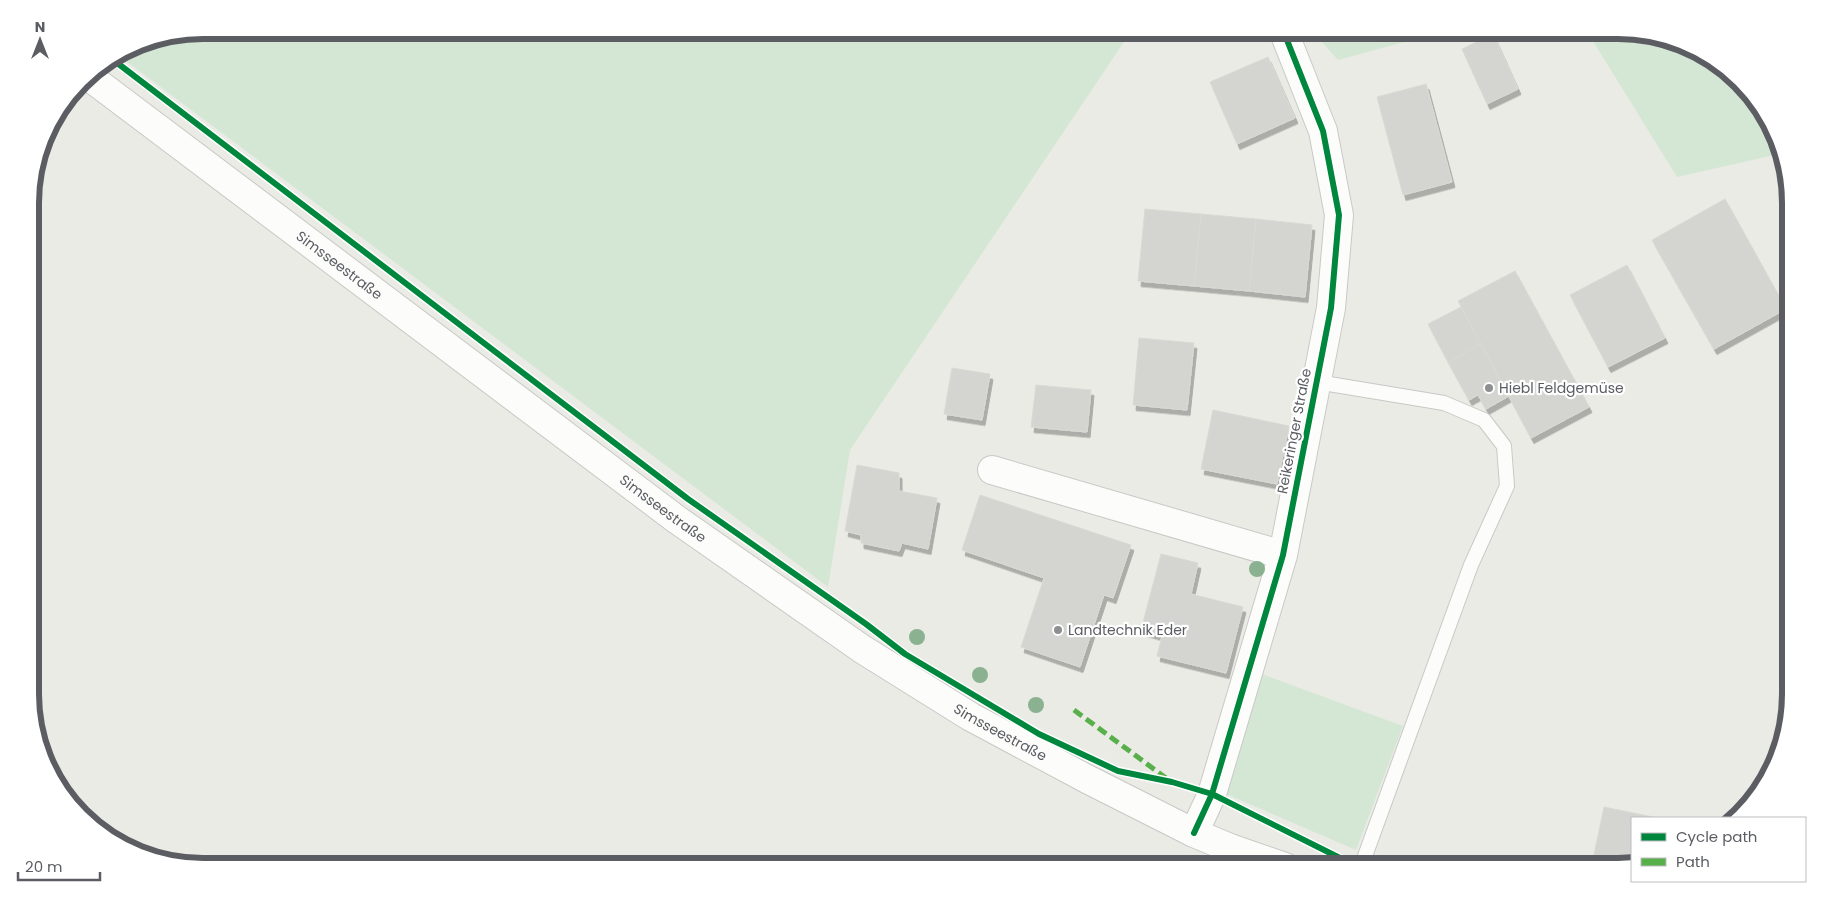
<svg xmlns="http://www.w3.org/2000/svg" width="1821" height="897" viewBox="0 0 1821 897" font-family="Poppins,sans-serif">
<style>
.green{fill:#d4e7d4}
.building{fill:#d4d4d0;stroke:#dad9d4;filter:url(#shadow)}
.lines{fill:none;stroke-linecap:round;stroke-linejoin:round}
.service-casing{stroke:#c8c9c7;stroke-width:16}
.minor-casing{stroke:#c8c9c7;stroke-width:30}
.secondary-casing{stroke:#c8c8c6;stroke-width:30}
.service{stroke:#fcfcfb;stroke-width:14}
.minor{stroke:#fcfcfb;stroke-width:28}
.secondary{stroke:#fcfcfb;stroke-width:28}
.quiet{stroke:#58b04a;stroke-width:5;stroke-dasharray:10 5;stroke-linecap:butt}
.cycleway-casing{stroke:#fff;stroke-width:9}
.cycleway{stroke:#00873e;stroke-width:6}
.tree{fill:#8ab290}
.poi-dot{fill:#8d8f90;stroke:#fff;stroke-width:2}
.labels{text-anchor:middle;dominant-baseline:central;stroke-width:4.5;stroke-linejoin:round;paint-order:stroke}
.street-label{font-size:14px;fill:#5b5d63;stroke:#fff}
.poi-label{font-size:14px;fill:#5b5d63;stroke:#fff;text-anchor:start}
.rim{fill:none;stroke:#5b5d63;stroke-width:6}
</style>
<defs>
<filter id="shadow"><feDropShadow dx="3" dy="5.5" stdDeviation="0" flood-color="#0004"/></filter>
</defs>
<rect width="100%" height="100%" fill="#ebebe5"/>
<path class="green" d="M203,30H1132L850,450L828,587L122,58L123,52L137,43Z
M1311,30H1424L1419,38L1338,60Z
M1586,30H1618L1694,48L1755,98L1779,154L1677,177Z
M1262,674L1403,726L1356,850L1226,794Z"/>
<path class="building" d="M1493,34L1518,89L1487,104L1462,49Z
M1268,57L1295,118L1237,144L1210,82Z
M1426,84L1452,182L1403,195L1377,97Z
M1725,199L1786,309L1714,349L1652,240Z
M1145,209L1201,214L1194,286L1138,281Z
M1201,214L1256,219L1249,291L1194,286Z
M1256,219L1312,225L1305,297L1249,291Z
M1627,265L1665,338L1608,367L1570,295Z
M1515,271L1589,407L1531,438L1458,301Z
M1461,307L1481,344L1448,362L1428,324Z
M1139,338L1194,343L1187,410L1133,405Z
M1481,344L1509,396L1486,409L1478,395L1469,400L1448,362Z
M952,368L990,374L982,420L944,414Z
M1036,385L1091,390L1087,432L1031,427Z
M1213,410L1289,426L1277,484L1201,469Z
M857,465L899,473V491L937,498L928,549L902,543L899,551L861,543V535L845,531Z
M980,495L1131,545L1113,598L1104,595L1080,667L1021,647L1044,578L962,550Z
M1161,554L1198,563L1191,594L1243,607L1226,673L1157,656L1162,636L1141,630Z
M1604,807L1658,818H1632V866L1607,867L1592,864Z"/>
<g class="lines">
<g class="service-casing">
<path id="service" d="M1317,382L1444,403L1484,420L1504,446L1507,486L1471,565L1361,867"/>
</g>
<g class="minor-casing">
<path id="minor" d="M992,470L1283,555
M1194,833L1212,794L1283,555L1331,308L1339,215L1323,131L1283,30
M1225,867L1230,848"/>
</g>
<g class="secondary-casing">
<g id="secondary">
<path id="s1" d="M87,75L676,519L862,649L971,717L1087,779L1194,833L1230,848L1285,867"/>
</g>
</g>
<use href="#service" class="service"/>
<use href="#minor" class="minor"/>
<use href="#secondary" class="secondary"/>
<path class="quiet" d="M1074,710L1166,778"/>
<g class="cycleway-casing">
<path id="cycleway" d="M112,59L688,499L866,624L905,654L1039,734L1118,771L1172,782L1212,794L1348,862L1367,867
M1194,833L1212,794L1283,555L1331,308L1339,215L1323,131L1283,30"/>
</g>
<use href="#cycleway" class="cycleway"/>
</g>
<g class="tree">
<circle cx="1257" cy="569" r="8"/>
<circle cx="917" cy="637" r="8"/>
<circle cx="980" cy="675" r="8"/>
<circle cx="1036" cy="705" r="8"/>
</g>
<g class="poi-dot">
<circle cx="1489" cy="388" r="5"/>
<circle cx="1058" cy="630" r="5"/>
</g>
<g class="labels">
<g class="street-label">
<text stroke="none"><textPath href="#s1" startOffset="316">Simsseestraße</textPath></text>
<text transform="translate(1294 431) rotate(-79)">Reikeringer Straße</text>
<text stroke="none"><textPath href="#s1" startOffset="721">Simsseestraße</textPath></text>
<text stroke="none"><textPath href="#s1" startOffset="1126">Simsseestraße</textPath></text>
</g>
<g class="poi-label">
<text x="1499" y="388">Hiebl Feldgemüse</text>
<text x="1068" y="630">Landtechnik Eder</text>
</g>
</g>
<path d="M0 0H1821V897H0ZM203 39H1618A164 164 0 0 1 1782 203V694A164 164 0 0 1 1618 858H203A164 164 0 0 1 39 694V203A164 164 0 0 1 203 39Z" fill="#fff" fill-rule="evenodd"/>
<path class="rim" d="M203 39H1618A164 164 0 0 1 1782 203V694A164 164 0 0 1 1618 858H203A164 164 0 0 1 39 694V203A164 164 0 0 1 203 39Z"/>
<rect x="1631" y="817" width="175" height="65" fill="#ffffff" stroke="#bdbec1"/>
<rect x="1641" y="833" width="25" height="8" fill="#00873e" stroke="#bdbec1"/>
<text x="1676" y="842" font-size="15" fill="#5b5d63">Cycle path</text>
<rect x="1641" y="858" width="25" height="8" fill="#58b04a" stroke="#bdbec1"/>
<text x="1676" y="867" font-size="15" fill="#5b5d63">Path</text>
<g transform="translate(40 40)" stroke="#ffffff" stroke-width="4" paint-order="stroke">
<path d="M0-4L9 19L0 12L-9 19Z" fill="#5b5d63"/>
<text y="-8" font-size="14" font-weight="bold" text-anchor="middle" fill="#5b5d63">N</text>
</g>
<path d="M18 872v8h82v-8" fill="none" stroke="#5b5d63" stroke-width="2.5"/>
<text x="25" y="872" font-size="15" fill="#5b5d63" stroke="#ffffff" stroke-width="4" paint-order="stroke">20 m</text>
</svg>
